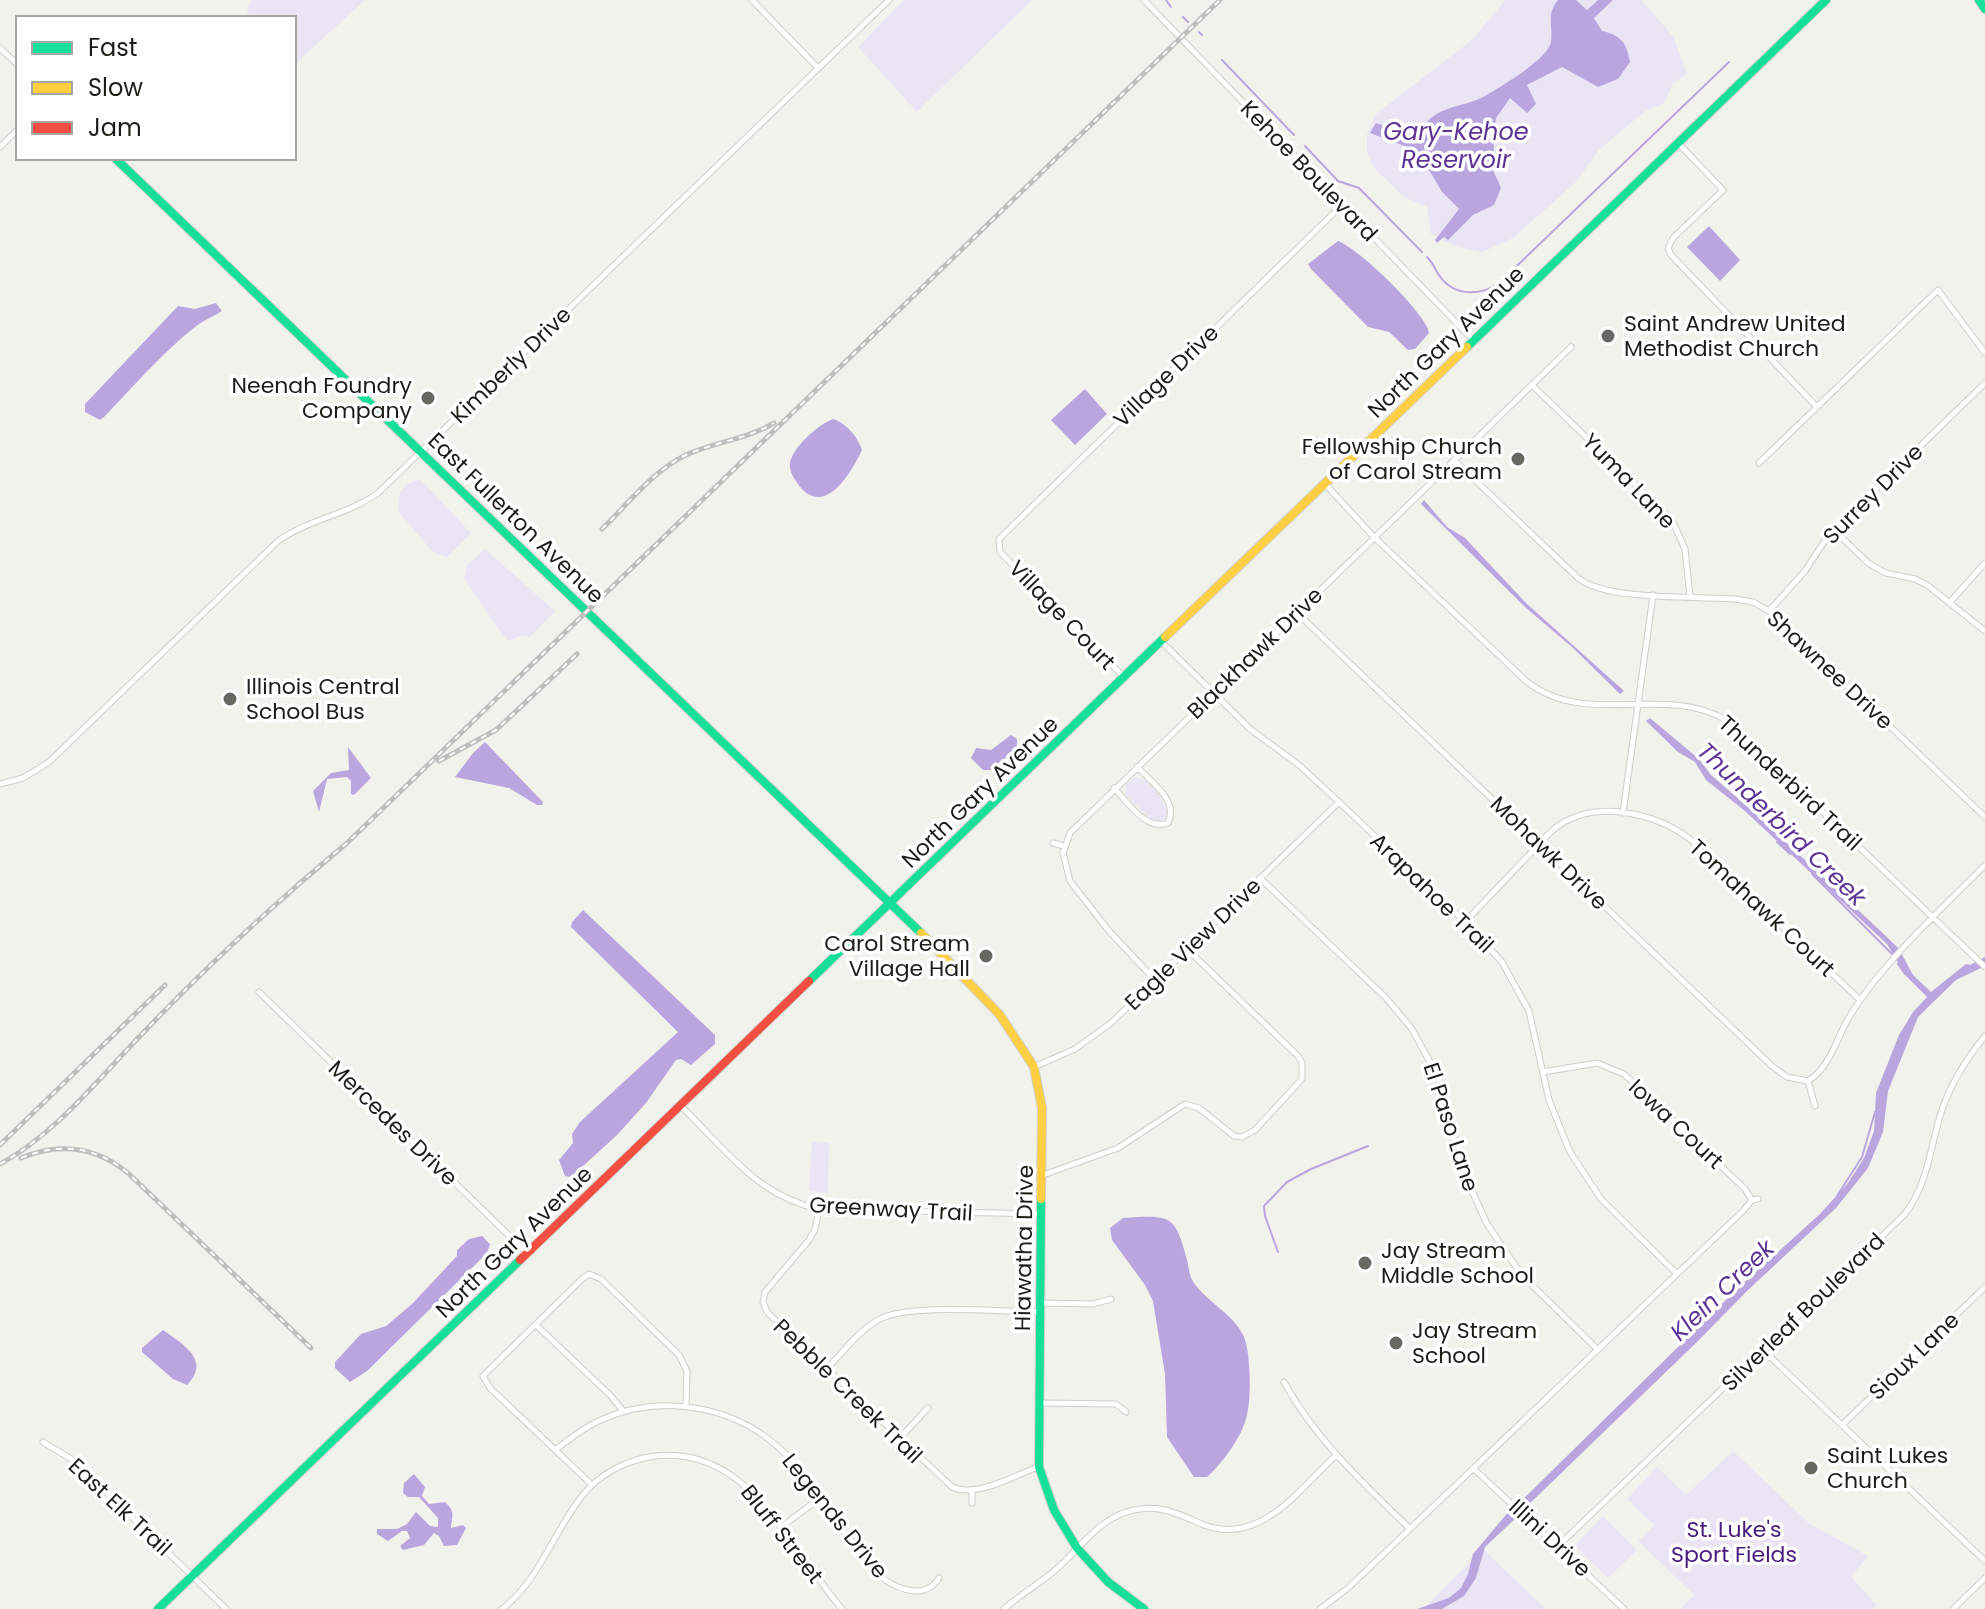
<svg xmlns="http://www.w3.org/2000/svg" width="1985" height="1609" viewBox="0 0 1985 1609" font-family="Poppins,sans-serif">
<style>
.green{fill:#eae5f4}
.water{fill:#baa6df}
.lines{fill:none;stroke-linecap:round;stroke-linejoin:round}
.stream{stroke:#baa6df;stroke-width:2}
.street-casing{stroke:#cfcfca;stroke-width:7}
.fast-casing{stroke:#cfcfca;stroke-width:10}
.slow-casing{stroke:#cfcfca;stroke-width:10}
.jam-casing{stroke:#cfcfca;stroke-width:10}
.street{stroke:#fdfdfc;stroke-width:5}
.fast{stroke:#16e098;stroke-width:8}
.slow{stroke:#ffcf43;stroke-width:8}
.jam{stroke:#f24e42;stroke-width:8}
.rail-casing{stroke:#bebebc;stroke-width:5}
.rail{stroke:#fff;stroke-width:2;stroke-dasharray:6;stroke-linecap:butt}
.poi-dot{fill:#686862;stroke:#fff;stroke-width:3}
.labels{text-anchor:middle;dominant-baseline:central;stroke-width:7;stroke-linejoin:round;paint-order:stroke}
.street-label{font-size:22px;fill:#1d1d18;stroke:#fff}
.poi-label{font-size:22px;fill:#1d1d18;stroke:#fff;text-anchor:start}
.park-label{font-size:22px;fill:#471a7d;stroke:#fff}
.water-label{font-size:24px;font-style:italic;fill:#5c3496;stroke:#fff}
</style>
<rect width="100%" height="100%" fill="#f2f2ec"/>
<path class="green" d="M251,0H365L295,64L294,18H249L247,10Z
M904,0H1032L917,112L858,47Z
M1505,0H1641L1673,36L1687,74L1673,83L1664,103L1644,112L1599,150L1576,182L1513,238L1483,252L1457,247L1431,234L1427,207L1404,197L1374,168L1367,153V135L1376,114L1473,39Z
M420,479L471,533L447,557L432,551L398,511L400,491L407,484Z
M485,549L555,611L530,637L521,636L508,641L505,638L464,579L467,565Z
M1135,777C1150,780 1167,801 1168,817L1160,823L1152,821L1126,795V784Z
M812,1142L829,1143L828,1193L809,1191Z
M1733,1451L1810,1524L1868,1556L1851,1577L1877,1605L1873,1609H1680L1694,1595L1638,1541L1654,1525L1627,1499L1657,1467L1686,1495Z
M1603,1516L1637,1550L1608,1578L1574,1546Z
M1483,1549L1546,1609H1423Z"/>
<path class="water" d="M1558,0H1576L1587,10L1598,0H1613L1594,18L1602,31C1621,35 1627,43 1630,62L1618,79L1598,87L1562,67L1527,85L1536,104L1527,113L1510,98L1496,118L1494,141L1493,170L1501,188L1494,205L1473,215L1448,240L1444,237L1437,243L1435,240L1459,209L1442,192L1418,151L1370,133L1376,123L1420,137C1427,105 1462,109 1485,96C1500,87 1550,58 1551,41C1553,24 1546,15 1558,0Z
M1709,226L1740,260L1720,281L1687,247Z
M1338,241C1357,247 1427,314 1429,333L1415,349L1408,350L1389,332L1368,327L1311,269L1308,264Z
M216,303L222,311C214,316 204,320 195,327C162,353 133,387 104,417L100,420L85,412V404L178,306L195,309Z
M1085,389L1107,414L1075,445L1051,420Z
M833,419C846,423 858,437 862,450C852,471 827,515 802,489C797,483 791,475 790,468C787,451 820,423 833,419Z
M1424,500L1447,527L1465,538L1526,603L1624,691L1620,694L1573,648L1525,607L1421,504Z
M1650,718L1699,759L1711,775L1756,814L1890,940L1899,949L1913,975L1931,992L1966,964L1970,965L1985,957V966L1956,980L1918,1017L1888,1091L1883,1132L1868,1168L1836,1208L1747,1291L1698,1341L1522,1511L1516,1506L1738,1288L1820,1214L1848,1183L1864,1158L1874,1131L1876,1093L1899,1035L1913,1012L1927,997L1905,975L1887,944L1745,811L1706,780L1695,762L1678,752L1646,721Z
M1011,735L1017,739V746L994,770H983L971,758L976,748L991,750Z
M485,742L543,802L542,805H537L509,788L455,777L473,753Z
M348,747L371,778L354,795L351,794V781L347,777L327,779L319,812L313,791L331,773L349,770Z
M583,910L715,1035V1044L691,1065L681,1059L676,1060L646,1103L617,1135L571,1177L565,1176L559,1160L573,1143L572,1134L580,1122L678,1032L571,927L572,922Z
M1123,1218C1171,1215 1175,1214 1187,1260C1189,1268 1189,1276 1194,1283C1207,1302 1235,1315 1244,1337C1251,1354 1252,1404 1245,1422C1240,1439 1220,1466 1207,1477H1194L1167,1437L1165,1374L1153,1301L1145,1285L1112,1240L1110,1228Z
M482,1236L490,1244L487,1253L367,1371L350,1382L335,1368V1362L361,1334L386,1326L412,1304L457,1256V1250L469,1239Z
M163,1330C184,1345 211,1360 187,1385L173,1379L142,1352V1348Z
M414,1474L425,1487L422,1496L429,1504L445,1502C457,1513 451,1516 451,1528L463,1525L466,1528L457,1545L444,1546L439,1536L434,1533L424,1545L403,1550L400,1546L410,1538L407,1531H402L388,1541L377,1534V1529H397L407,1524L416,1512L430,1526L438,1527V1518L419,1497H408L403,1493L404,1483Z
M1510,1510L1517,1517L1485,1547L1476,1578L1464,1596L1442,1609H1417L1449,1598L1461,1588L1468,1574L1473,1554Z"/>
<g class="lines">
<path class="stream" d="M1166,0L1171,7
M1183,17L1188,22
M1199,32L1202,35
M1222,60L1294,135
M1305,146L1338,181L1359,188L1422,252
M1427,257C1432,262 1434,266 1437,272C1451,296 1477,297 1498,284L1729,62
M1777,842L1790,854
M1812,874L1892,954
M1898,964L1905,974
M1837,1196L1862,1157L1875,1112
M1278,1252L1265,1216L1264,1206L1287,1182L1311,1169L1368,1146"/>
<g class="street-casing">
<path id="street" d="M752,0L818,68
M1144,0L1473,340
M0,48L18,65
M1678,143L1723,190L1673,238L1668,248L1671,255L1817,407
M0,147L18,129
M1532,385L1672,520L1685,549L1690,596
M1454,460L1578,578C1606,601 1696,596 1735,599L1753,602L1769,611L1985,817
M1759,463L1938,290L1985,353
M1325,484L1374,537L1526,681C1587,729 1662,683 1726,720L1985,967
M1834,530L1868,563L1886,573L1915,579L1927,585L1985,631
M1950,602L1985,563
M1769,611L1805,571L1824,542L1834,530L1985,383
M1296,612L1773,1067L1787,1077L1808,1081
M1162,642L1250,729L1299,765L1339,802L1465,922L1502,962L1529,1011L1549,1100L1570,1152L1601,1199L1677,1274
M1124,677L1000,552L999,539L1342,205
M0,784L23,778L49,762L278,541C309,519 347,515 378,493L889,0
M1114,788C1129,803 1145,831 1168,823C1179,800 1151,782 1137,767
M1623,813L1653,595
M1053,843L1064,846
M1260,878L1386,998L1412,1029L1438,1077L1464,1173L1487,1224L1521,1274L1598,1350
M1465,922C1485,901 1505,880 1525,859C1538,846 1550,829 1566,821C1605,801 1658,815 1690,839L1860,1000
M1155,980L1109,931L1070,881L1063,853L1070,833L1571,347
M259,992L527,1253
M1034,1067L1075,1049L1111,1023L1339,802
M1543,1072L1597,1063L1624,1074L1745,1189L1752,1200
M1808,1081C1830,1067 1835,1042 1847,1021C1878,966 1941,910 1985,865
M1808,1081L1815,1106
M681,1106C723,1147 758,1197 819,1209L1041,1214
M1043,1175L1118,1148L1185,1104L1199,1108L1234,1136L1242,1137L1255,1130L1302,1079V1063L1298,1056L1187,949
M819,1209L815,1229L809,1240L765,1292L763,1302L767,1312L952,1487C977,1498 1013,1476 1038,1467
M1041,1303L1093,1304L1111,1299
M536,1325L611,1396L623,1411
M1763,1350L1985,1561
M826,1370C842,1353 859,1330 880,1319C910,1303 1002,1312 1040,1312
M1284,1382C1316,1440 1363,1483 1410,1529
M1040,1403L1116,1404L1126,1412
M1842,1425L1985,1287
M899,1439L928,1408
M43,1442L73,1460L226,1609
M555,1450C570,1439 584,1427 601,1420C664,1391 744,1407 790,1459C824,1497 848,1545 884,1579C901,1591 926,1599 939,1578
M1474,1469L1624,1609
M591,1484L490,1388L483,1376L582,1279L589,1274L601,1279L679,1355L687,1371L686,1405
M972,1492V1503
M780,1528L820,1498
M1558,1546L1905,1214C1928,1184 1930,1148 1941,1113C1950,1085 1966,1059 1985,1036
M502,1609C539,1581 554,1531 582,1496C600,1473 627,1460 655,1456C750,1445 790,1549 842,1609
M1004,1609C1020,1595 1037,1585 1053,1572C1080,1550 1098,1517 1134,1510C1162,1504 1180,1515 1204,1525C1260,1546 1299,1490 1336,1455
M1320,1609L1348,1588L1743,1211L1752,1200L1758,1199
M1953,1609L1985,1578"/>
</g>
<g class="fast-casing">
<path id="fast" d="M1979,0L1985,9
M115,158L921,933
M1467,347L1826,0
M809,981L1165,637
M1041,1199L1039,1467L1054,1510L1077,1548L1108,1582L1144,1609
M158,1609L520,1260"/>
</g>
<g class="slow-casing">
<path id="slow" d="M1165,637L1467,347
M921,933L1000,1015L1034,1067L1042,1108L1041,1199"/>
</g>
<g class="jam-casing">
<path id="jam" d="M520,1260L809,981"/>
</g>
<use href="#street" class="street"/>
<use href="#fast" class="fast"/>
<use href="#slow" class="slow"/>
<use href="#jam" class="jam"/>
<g class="rail-casing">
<path id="rail" d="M602,529C628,504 654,470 686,455C715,442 747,439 774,423
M439,761L496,730L577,654
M0,1145L165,985
M21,1158C60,1142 95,1146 128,1173L311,1348
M0,1164C57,1133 98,1079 143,1033C207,966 276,902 347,843L1220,0"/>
</g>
<use href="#rail" class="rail"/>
</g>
<g class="poi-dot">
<circle cx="1608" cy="336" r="8"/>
<circle cx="428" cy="398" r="8"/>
<circle cx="1518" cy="459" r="8"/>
<circle cx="230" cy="699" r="8"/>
<circle cx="986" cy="956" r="8"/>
<circle cx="1365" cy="1263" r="8"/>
<circle cx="1396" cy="1343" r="8"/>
<circle cx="1811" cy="1468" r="8"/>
</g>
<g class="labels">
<g class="street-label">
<text transform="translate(1309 171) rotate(46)">Kehoe Boulevard</text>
<text transform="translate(1446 342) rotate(-44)">North Gary Avenue</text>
<text transform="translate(511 365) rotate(-44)">Kimberly Drive</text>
<text transform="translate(1166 376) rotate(-44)">Village Drive</text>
<text transform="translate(1629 481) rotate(46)">Yuma Lane</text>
<text transform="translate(1873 494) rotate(-45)">Surrey Drive</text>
<text transform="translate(516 518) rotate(44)">East Fullerton Avenue</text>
<text transform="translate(1062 615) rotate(46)">Village Court</text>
<text transform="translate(1255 653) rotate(-44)">Blackhawk Drive</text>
<text transform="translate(1830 670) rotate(43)">Shawnee Drive</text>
<text transform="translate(1790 783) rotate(43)">Thunderbird Trail</text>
<text transform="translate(980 792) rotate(-44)">North Gary Avenue</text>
<text transform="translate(1549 853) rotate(44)">Mohawk Drive</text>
<text transform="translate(1432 893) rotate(44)">Arapahoe Trail</text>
<text transform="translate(1762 908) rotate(43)">Tomahawk Court</text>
<text transform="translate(1193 944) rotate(-44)">Eagle View Drive</text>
<text transform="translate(393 1123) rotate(44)">Mercedes Drive</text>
<text transform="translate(1676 1124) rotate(43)">Iowa Court</text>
<text transform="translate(1451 1127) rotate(72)">El Paso Lane</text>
<text transform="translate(891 1209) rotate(3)">Greenway Trail</text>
<text transform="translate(514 1242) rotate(-44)">North Gary Avenue</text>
<text transform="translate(1024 1248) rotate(-89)">Hiawatha Drive</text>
<text transform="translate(1803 1312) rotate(-44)">Silverleaf Boulevard</text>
<text transform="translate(1914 1356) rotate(-44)">Sioux Lane</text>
<text transform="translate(848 1391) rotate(44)">Pebble Creek Trail</text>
<text transform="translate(120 1507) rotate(43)">East Elk Trail</text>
<text transform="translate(835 1516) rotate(51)">Legends Drive</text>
<text transform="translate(782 1534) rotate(52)">Bluff Street</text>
<text transform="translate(1550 1538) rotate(43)">Illini Drive</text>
</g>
<g class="poi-label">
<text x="1624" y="323">Saint Andrew United<tspan x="1624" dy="25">Methodist Church</tspan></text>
<text x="412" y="385" text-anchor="end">Neenah Foundry<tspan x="412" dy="25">Company</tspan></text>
<text x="1502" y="446" text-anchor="end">Fellowship Church<tspan x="1502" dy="25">of Carol Stream</tspan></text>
<text x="246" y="686">Illinois Central<tspan x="246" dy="25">School Bus</tspan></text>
<text x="970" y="943" text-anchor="end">Carol Stream<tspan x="970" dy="25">Village Hall</tspan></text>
<text x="1381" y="1250">Jay Stream<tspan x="1381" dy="25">Middle School</tspan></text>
<text x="1412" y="1330">Jay Stream<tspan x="1412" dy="25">School</tspan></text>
<text x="1827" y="1455">Saint Lukes<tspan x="1827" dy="25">Church</tspan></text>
</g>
<g class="park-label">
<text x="1734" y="1529">St. Luke's<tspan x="1734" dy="25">Sport Fields</tspan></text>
</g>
<g class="water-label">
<text x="1456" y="131">Gary-Kehoe<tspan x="1456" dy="28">Reservoir</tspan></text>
<text transform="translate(1782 824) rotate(44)">Thunderbird Creek</text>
<text transform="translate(1722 1290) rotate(-44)">Klein Creek</text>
</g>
</g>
<rect x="16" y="16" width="280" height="144" fill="#ffffff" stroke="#a5a5a3" stroke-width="2"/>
<rect x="32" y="42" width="40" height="12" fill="#16e098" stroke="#a5a5a3" stroke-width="2"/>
<text x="88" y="56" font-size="24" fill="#1d1d18">Fast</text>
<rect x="32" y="82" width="40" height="12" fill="#ffcf43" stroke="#a5a5a3" stroke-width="2"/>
<text x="88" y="96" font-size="24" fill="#1d1d18">Slow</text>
<rect x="32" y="122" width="40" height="12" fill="#f24e42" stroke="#a5a5a3" stroke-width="2"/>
<text x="88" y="136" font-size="24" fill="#1d1d18">Jam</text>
</svg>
